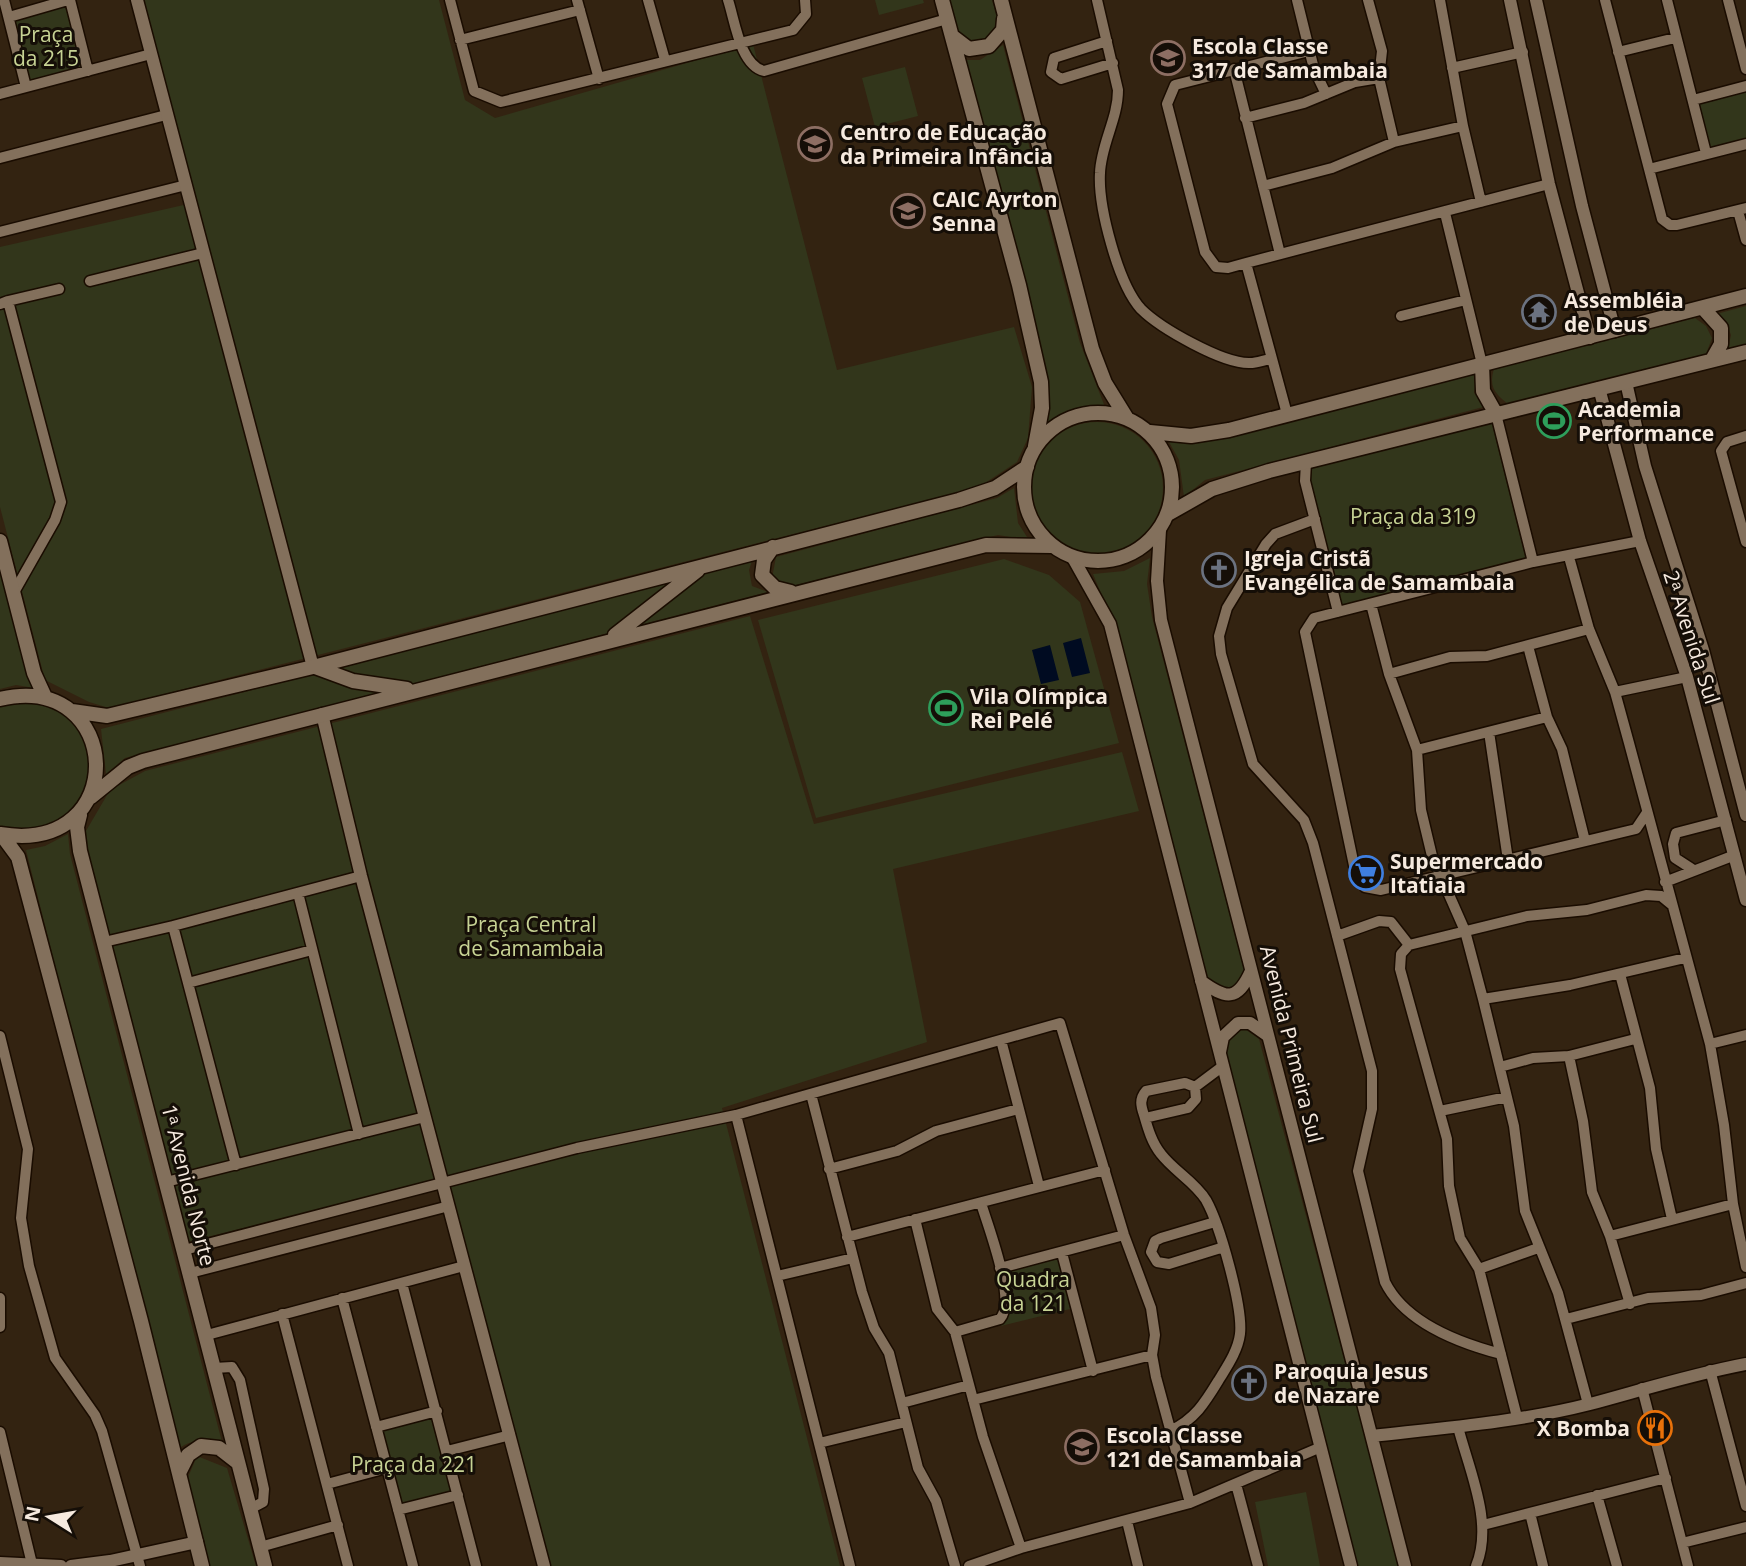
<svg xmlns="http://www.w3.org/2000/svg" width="1746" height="1566" viewBox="0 0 1746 1566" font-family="'Open Sans',sans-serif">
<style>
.green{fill:#32361b}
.water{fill:#000b21}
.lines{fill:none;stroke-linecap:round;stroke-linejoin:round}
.minor-casing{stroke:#1a0c00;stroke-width:13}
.tertiary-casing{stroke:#1a0c00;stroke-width:15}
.secondary-casing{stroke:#1a0c00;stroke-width:17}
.minor{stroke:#83705c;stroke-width:10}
.tertiary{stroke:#83705c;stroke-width:12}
.secondary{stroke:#83705c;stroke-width:14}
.labels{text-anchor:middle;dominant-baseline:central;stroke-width:6;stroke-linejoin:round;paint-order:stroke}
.park-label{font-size:21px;fill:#c7d394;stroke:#150e07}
.poi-label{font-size:21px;font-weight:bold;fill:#f6eadf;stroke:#150e07;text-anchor:start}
.street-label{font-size:21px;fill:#f6eadf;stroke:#150e07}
</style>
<rect width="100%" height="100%" fill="#332311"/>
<path class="green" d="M135,0H439L465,100L495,118L753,44L837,370L1014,327L1032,387L1028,438L1017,462L979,487L109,708L89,702L45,680L0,507V247L188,204Z
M875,0H923L924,3L879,15Z
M947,0H992L998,20L991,38L974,43L956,35Z
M65,6L83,71L27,85L10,21Z
M1003,45L1080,343L1105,407L1071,410L1046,425L1048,383L964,60H980Z
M905,67L918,116L875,127L862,78Z
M1746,83V140L1701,155L1686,97Z
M1746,306V344L1728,349L1731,335L1726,322L1713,315Z
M1695,318L1706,326L1712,338L1706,354L1511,406C1496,395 1488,388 1494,369Z
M1478,373L1474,393L1487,406L1205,480L1184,497L1179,460L1169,442L1195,443L1227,438Z
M1491,420L1527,564L1334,612L1298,469Z
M1031 488a66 66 0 1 1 132 0a66 66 0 1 1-132 0Z
M1014,488L1018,523L1029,540L998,535L792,586L772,578L776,557L997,498Z
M1150,558L1147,584L1152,617L1244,970L1235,989L1218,994L1208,983L1112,620L1093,574L1124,571Z
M1004,559L1049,575L1080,602L1119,743L816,818L758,620Z
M0,560L34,688L16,685L0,689Z
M752,561L749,570L752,586L768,592L125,758L106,774L101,729Z
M750,616L814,824L1122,752L1139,811L893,869L927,1042L722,1108L840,1566H547L445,1178L187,1242L83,836L110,790L145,771Z
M38,702C52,707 65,712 74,724C102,758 88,818 43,830C31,834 13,829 0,829V705Z
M68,834L70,854L223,1446C205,1441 192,1438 177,1450L26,850L45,846Z
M1245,1029L1259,1039L1399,1566H1356L1224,1055L1231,1034Z
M1058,1259L1070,1309L1001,1326L1006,1307L998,1272Z
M433,1417L453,1497L396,1512L375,1431Z
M197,1456L227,1468L256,1566H206L186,1482Z
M1306,1492L1320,1566H1268L1255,1502Z"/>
<path class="water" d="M1081,638L1090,673L1072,677L1063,643Z
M1050,645L1059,680L1041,684L1032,650Z"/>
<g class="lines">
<g class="minor-casing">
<path id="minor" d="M4,0L26,87
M70,0L88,71
M450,0L474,91L501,102L793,30L806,14L805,0
M577,0L599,79
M648,0L665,60
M728,0C735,21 740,65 764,71L947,19
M1097,0L1118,90C1118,119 1101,144 1100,173C1098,206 1118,284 1141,309C1160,328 1223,364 1250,363C1257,363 1264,360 1271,359
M1297,0L1314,69L1326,94
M1368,0L1382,51L1379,78L1394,142
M1440,0L1463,126L1481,202
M1605,0L1662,219L1670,225H1677L1746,208
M1667,0L1706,153
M1728,0L1746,69
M9,17L68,0
M460,40L580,10
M1107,41L1054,58L1051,72L1061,79L1113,63
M1309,51L1175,85L1167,104L1205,252L1216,267L1228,268L1246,263L1549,184
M1618,52L1675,38
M1452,68L1523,52
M1234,69L1280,254
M0,94L151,54
M1693,100L1746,86
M1245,118L1304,103L1355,82L1379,78
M0,158L166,115
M1649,169L1746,144
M1263,186L1332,168L1394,142L1463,126
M1738,211L1746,240
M1445,213L1482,364
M0,232L186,185
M1246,263L1287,414
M90,281L203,253
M8,301L59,289
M0,304L8,301L61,502L55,520L13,594
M1401,316L1466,300
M1496,414L1533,562
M1746,436L1727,442L1721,451L1746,542
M1306,462L1305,481L1338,612
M1315,519L1275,534L1266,544L1227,608L1219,636L1221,654L1253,764L1304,820L1313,843L1372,1071V1109L1358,1171L1385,1282C1405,1323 1459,1343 1501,1354
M1640,541L1533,562L1314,618L1305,632L1356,875L1365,887L1381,890L1636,829L1646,814
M1569,557L1589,629L1615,692L1629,743L1710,1044L1724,1125L1733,1204L1746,1267
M1371,604L1389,674L1417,750L1421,810L1432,856L1465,931L1483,999L1514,1126L1525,1211L1558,1293L1588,1404
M1528,646L1547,717L1562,749L1585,841
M1389,674L1450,657L1487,656L1589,629
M1615,692L1687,677
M1489,732L1508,860
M1417,750L1547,717
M1692,869L1675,858L1673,844L1676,833L1726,820
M1665,882L1735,855
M298,893L359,1134
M173,926L361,876
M1337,936L1379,921L1391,922L1409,945
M104,942L173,926L236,1165
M1620,974L1650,1088L1656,1149L1672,1219
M188,983L312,950
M1483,999L1570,985L1685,958
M0,1036L28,1149L21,1218L29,1266L55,1358L95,1415L102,1431L140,1566
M1001,1040L1039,1186
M1710,1044L1746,1035
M1569,1056L1583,1121L1592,1192L1610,1236L1630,1304
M1500,1067L1533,1058L1569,1056L1635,1039
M1195,1087L1223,1066
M811,1094L862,1292L874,1328L889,1353L918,1468L936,1501L955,1566
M1440,1111L1507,1097
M736,1115L850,1566
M1145,1118L1188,1108L1196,1099L1195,1087L1185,1083L1146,1091C1139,1099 1141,1106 1144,1115C1148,1129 1152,1143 1161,1154C1174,1171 1195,1182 1206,1200C1220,1225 1243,1307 1240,1334C1238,1350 1228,1365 1220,1378C1206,1401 1196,1419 1170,1431
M829,1169L897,1151L936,1131L1018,1109
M166,1182L425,1117
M915,1219L937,1309L955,1332L983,1437L1021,1548
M1215,1222L1161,1238L1155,1241L1151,1252L1157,1262L1169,1264L1224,1247
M1610,1236L1733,1204
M847,1237L1105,1170
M184,1250L577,1148L736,1115L1060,1023L1124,1235L1151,1308L1155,1335L1152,1355L1156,1377L1190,1503
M1062,1253L1093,1371
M1000,1268L1124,1235
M1479,1269L1538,1248
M190,1273L449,1206
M777,1276L853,1258
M402,1283L476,1566
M0,1298V1327
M342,1298L413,1566
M282,1314L348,1566
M1566,1319L1648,1298L1701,1295L1746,1283
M955,1332L1000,1319C1017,1300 988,1227 981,1203
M207,1335L464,1266
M214,1368L232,1367L240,1380L264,1489L263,1502L250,1509
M1710,1370L1746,1506
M1642,1388L1688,1566
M973,1400L1152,1355
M902,1403L969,1385
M1517,1417L1479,1269L1460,1238L1449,1186L1447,1139L1400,969L1401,954L1409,945L1527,916L1587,910L1646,895L1661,896L1672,905
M376,1427L437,1411
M1458,1427C1469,1470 1494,1523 1476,1566
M0,1432L32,1564
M819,1443L906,1422
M447,1451L510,1435
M327,1484L387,1468
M1236,1484L1258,1566
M1597,1495L1617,1566
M398,1510L458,1495
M1530,1513L1543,1566
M1127,1521L1138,1566
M1483,1525L1666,1478
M1682,1543L1746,1527
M260,1547L338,1525
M969,1566L1021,1548L1190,1503L1321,1447"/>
</g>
<g class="tertiary-casing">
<path id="tertiary" d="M137,0L313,667
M1510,0L1549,184L1590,338
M1536,0L1582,206L1615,331
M1626,382L1645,466L1703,650L1746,815
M1599,388L1640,541L1687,677L1746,900
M1160,530L1157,581L1161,620L1405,1566
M1073,558L1110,624L1351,1566
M322,714L361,876L544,1566
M1201,981C1226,999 1237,1002 1251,971
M1220,1052L1223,1037L1238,1023H1250L1267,1035
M1372,1436C1444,1428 1519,1422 1590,1404C1642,1390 1693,1374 1746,1364
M0,1563L61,1566
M71,1566L110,1561L197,1542"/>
</g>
<g class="secondary-casing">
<path id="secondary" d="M942,0L1019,285L1041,382L1042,408L1035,446
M1001,0L1092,349L1105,383L1126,417
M952,36L969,49L989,46L1003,30L1004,19
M1703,308L1721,328V344L1712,360
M1482,364L1483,391L1496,414
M1024 487a74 74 0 1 1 148 0a74 74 0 1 1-148 0Z
M1150,432L1191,436L1229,430L1746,296
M1168,514L1212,489L1269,471L1746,352
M0,541L34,673L45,697
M773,547L764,560L762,575L775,588L791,592
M615,635L698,570
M315,667L353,681L407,689
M0,699C124,670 132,856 0,834
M72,711L107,716L313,667L959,500L995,488L1027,467
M91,797L128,767L143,761L986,545L1052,546
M80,815L77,827L80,851L265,1566
M1,834L18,857L141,1321L202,1566
M179,1473L188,1455L201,1446L219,1448L237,1462"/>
</g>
<use href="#minor" class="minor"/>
<use href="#tertiary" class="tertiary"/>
<use href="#secondary" class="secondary"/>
</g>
<defs>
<g id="school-ring" transform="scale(1.75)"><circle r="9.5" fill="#150e07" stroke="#8d6e63" stroke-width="1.5"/><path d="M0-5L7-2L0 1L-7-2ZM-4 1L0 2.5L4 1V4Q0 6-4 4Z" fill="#8d6e63"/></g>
<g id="temple-ring" transform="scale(1.75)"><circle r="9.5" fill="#150e07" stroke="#6b7280" stroke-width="1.5"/><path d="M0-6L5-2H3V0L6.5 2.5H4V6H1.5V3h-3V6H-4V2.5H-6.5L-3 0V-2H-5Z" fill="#6b7280"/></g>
<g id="stadium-ring" transform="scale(1.75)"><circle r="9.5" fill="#150e07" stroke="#2e9e5b" stroke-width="1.5"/><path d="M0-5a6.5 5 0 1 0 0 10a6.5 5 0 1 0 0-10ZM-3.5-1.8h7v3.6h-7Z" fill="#2e9e5b"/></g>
<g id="church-ring" transform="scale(1.75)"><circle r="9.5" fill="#150e07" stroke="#6b7280" stroke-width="1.5"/><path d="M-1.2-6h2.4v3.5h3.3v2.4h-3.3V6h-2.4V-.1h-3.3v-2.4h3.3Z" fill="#6b7280"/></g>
<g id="supermarket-ring" transform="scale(1.75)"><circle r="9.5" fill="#150e07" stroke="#3f7fe0" stroke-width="1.5"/><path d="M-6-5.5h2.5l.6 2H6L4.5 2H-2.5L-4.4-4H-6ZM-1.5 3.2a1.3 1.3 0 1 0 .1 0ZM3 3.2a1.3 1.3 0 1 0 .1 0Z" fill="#3f7fe0"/></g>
<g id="restaurant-ring" transform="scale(1.75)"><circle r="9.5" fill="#150e07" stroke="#e8710a" stroke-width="1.5"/><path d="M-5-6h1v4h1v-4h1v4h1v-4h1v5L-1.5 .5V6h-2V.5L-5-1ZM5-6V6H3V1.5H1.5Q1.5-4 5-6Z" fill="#e8710a"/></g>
</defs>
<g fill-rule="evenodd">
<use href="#school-ring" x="1168" y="58"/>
<use href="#school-ring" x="815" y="144"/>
<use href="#school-ring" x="908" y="211"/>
<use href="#temple-ring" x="1539" y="312"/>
<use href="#stadium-ring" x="1554" y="421"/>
<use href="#church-ring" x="1219" y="570"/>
<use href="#stadium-ring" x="946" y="708"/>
<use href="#supermarket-ring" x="1366" y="873"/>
<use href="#church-ring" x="1249" y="1383"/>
<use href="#restaurant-ring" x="1655" y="1428"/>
<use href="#school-ring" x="1082" y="1447"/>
</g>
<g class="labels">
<g class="park-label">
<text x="46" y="34">Praça<tspan x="46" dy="24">da 215</tspan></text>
<text x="1413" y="516">Praça da 319</text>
<text x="531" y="924">Praça Central<tspan x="531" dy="24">de Samambaia</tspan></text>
<text x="1033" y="1279">Quadra<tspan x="1033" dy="24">da 121</tspan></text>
<text x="414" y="1464">Praça da 221</text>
</g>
<g class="poi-label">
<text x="1192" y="46">Escola Classe<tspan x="1192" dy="24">317 de Samambaia</tspan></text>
<text x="840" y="132">Centro de Educação<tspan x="840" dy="24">da Primeira Infância</tspan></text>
<text x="932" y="199">CAIC Ayrton<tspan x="932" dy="24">Senna</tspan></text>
<text x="1564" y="300">Assembléia<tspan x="1564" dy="24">de Deus</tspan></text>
<text x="1578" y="409">Academia<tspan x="1578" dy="24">Performance</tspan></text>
<text x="1244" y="558">Igreja Cristã<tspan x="1244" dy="24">Evangélica de Samambaia</tspan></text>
<text x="970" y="696">Vila Olímpica<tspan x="970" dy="24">Rei Pelé</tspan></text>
<text x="1390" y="861">Supermercado<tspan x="1390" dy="24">Itatiaia</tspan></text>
<text x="1274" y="1371">Paroquia Jesus<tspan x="1274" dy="24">de Nazare</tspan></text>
<text x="1630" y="1428" text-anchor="end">X Bomba</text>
<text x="1106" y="1435">Escola Classe<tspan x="1106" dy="24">121 de Samambaia</tspan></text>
</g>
<g class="street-label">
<text transform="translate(1692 637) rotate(72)">2ᵃ Avenida Sul</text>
<text transform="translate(1292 1044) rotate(76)">Avenida Primeira Sul</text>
<text transform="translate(189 1185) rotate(76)">1ᵃ Avenida Norte</text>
</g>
</g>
<g transform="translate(49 1517) rotate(281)" stroke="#150e07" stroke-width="5" paint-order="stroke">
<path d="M0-5L12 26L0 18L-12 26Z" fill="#f6eadf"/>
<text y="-10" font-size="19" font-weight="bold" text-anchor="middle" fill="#f6eadf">N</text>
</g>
</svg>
